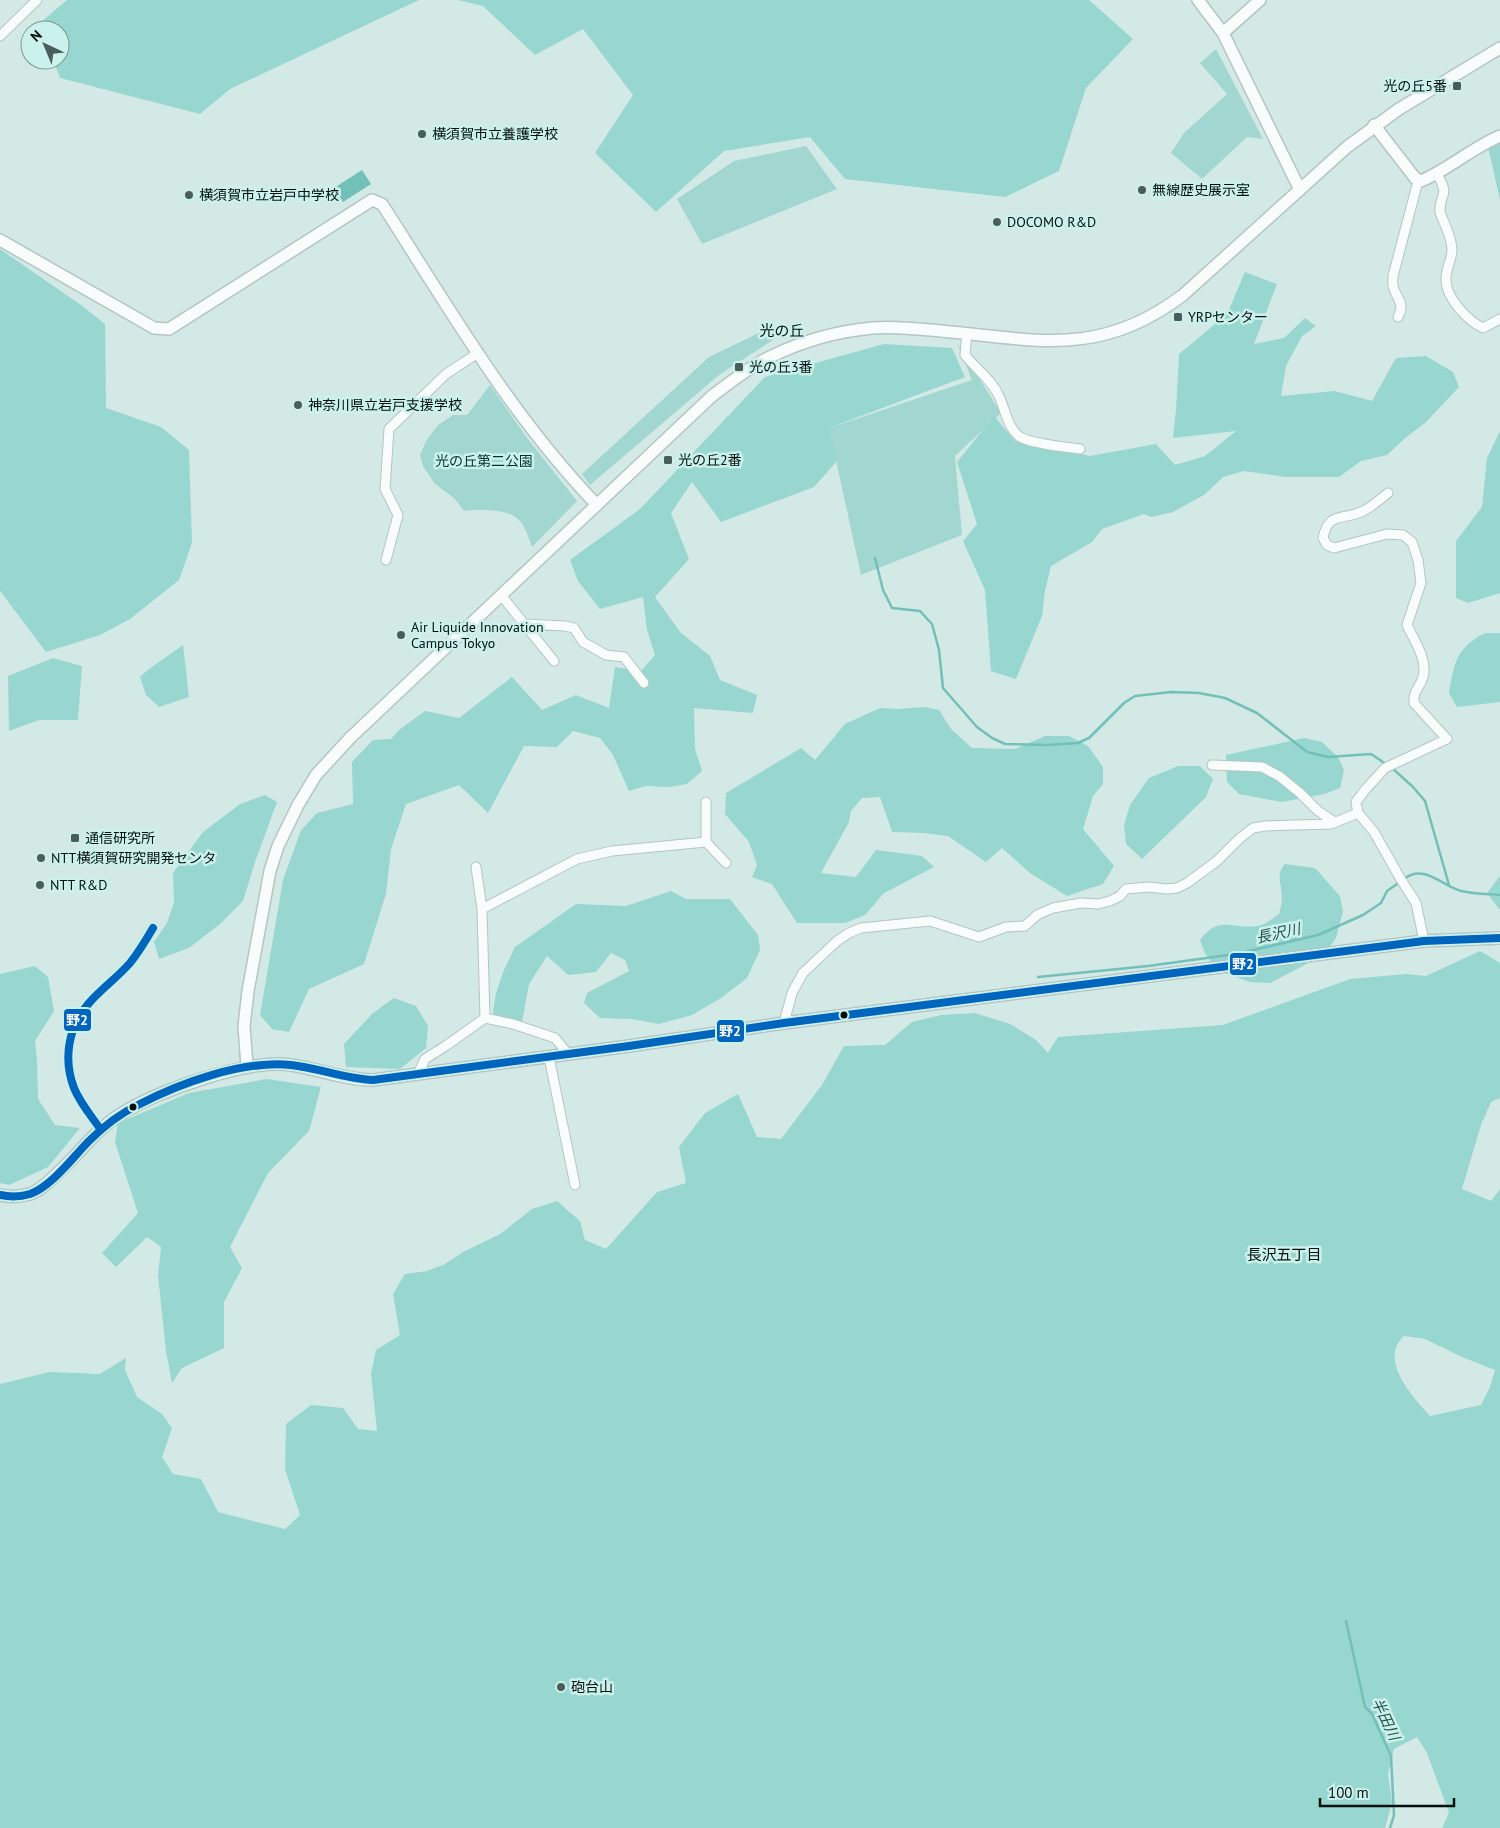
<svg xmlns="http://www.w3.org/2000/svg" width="1500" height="1828" viewBox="0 0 1500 1828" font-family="'PT Sans','Noto Sans JP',sans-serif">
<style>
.green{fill:#a2d7d1}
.forest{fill:#97d7d0;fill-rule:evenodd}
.water{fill:#72c0b8}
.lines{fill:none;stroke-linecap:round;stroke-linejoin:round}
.stream{stroke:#72c0b8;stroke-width:2.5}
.street-casing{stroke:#b4c5c3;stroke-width:11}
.secondary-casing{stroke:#b4c5c3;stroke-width:14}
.street{stroke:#f8fcfb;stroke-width:9}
.secondary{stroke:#f8fcfb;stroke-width:11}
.bus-1-casing{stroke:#cbf1ec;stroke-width:11}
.bus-1{stroke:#0065bd;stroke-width:8}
.poi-dot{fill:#4c5c5a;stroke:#cbf1ec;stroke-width:2}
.bus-dot{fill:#04100e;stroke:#cbf1ec;stroke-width:2}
.labels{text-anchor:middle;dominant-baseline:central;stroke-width:5;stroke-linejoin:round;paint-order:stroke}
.poi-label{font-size:14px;fill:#04100e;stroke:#cbf1ec;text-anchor:start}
.park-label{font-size:14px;fill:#01332f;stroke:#cbf1ec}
.neighbourhood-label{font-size:15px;fill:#04100e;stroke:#cbf1ec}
.water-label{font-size:15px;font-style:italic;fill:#285450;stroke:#cbf1ec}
.line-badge{stroke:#cbf1ec;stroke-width:2}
.badge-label{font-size:14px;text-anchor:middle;font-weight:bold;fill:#fff}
</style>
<rect width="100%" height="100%" fill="#d3e9e6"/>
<path class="green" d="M1216,49L1263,139L1247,137L1202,179L1171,153L1184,133L1227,94L1200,63Z
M806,146L837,189L702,244L677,199L734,161Z
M769,328L776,338L719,375L590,485L582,474L709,357Z
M957,343L1001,413L955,456L962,535L861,575L829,428L972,380Z
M490,385L527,438L577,501L532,547C530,540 524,524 518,519C509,509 477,509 464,511L454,498L435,484L423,466L420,455L426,441L438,425L453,415H467Z"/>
<path class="forest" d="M67,0H419L230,89L200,114L60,78L53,60H60V30H42L40,23Z
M458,0H1089L1133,39L1086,88L1059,171L1005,197L845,179L810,137L724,151L656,212L595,153L633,95L583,29L535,55L483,6Z
M1500,144V200L1488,147Z
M0,249L81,305L105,324L106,408L161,427L189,450L192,543L179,580L130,619L100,635L46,652L0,591Z
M1245,272L1277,284L1254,344L1284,338L1305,318L1316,326L1302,336L1286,366L1281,396L1335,391L1372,401L1396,358L1426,356L1453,372L1459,387L1425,423L1404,439L1387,455L1361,461L1339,477H1285L1244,471L1223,477L1204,495L1173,512L1151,517L1144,514L1102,529L1092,542L1051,566L1045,591L1042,616L1016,679L991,671L985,590L963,541L977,524L957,462L994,416L1015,441L1090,456L1156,444L1175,465L1205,456L1236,431L1173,438L1176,410L1179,354L1227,314Z
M884,344L952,348L965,377L829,428L837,461L814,487L721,522L692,482L671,513L689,559L655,597L680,632L710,656L720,680L757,695L753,713L694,708L695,749L702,771L687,784L669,787L645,786L629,791L613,755L600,738L573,731L557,747L524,746L488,813L459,785L406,804L391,849L386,894L364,964L309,989L289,1032L272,1029L260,1015L283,880L301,830L317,813L353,804L352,762L373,740L391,739L399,730L425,711L459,718L512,677L542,710L576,695L609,708L615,667L641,671L655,655L647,630L643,597L600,609L578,581L570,560L640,509L765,377Z
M1500,431V593L1468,603L1456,598V541L1482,507L1487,458Z
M1485,633H1500V702L1457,707L1449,693C1454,663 1456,648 1485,633Z
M183,645L189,697L159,707L146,695L140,677L149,669Z
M53,658L82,666L78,720H39L9,731L8,676Z
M925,707L939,710L951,729L972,748L1015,749L1045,736H1069L1088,746L1103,767V784L1093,796L1083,829L1114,866L1103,884L1067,896L1030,873L1002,848L986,862L948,836L924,833L892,832L880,797L862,798L851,811L849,822L821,873L856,877L876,850L922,856L934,867L884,893L865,915L845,923H797L772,884L752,877L757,865L749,842L725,814L726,793L801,748L815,760L845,724L880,708L898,709Z
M1304,738L1322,742L1338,757L1344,770L1340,788L1324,794L1282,802L1239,794L1227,782L1226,755Z
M1178,766H1200L1213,779L1206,797L1142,859L1126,844L1124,825L1130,805L1149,778Z
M265,795L277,802L255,862L243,901L220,924L189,948L159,959L154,942L167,923L174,903L173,873L203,832L240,804Z
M1285,864L1315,868L1340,896L1343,911L1336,938L1324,955L1270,983L1250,982L1217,970L1205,953L1200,940C1219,914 1233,930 1258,926C1265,925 1273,918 1279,914C1280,909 1282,903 1282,898C1282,885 1275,874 1285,864Z
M1500,876V910L1487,893Z
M671,891L686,899H730L758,935L760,950L747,978L721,998L692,1015L659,1024L632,1019L600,1018L584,1003L587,993L629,971L625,960L611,953L596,972L568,975L547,956L529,984L521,1028L500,1027L493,1012L496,993L504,970L515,947L576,904L626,906Z
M1480,951L1500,963V1098L1491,1102L1481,1125L1462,1189L1491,1201L1500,1189V1828H1442L1449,1813L1427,1753L1417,1737L1394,1749L1388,1774L1392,1803L1385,1828H0V1384L50,1372L100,1374L126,1358L125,1370L137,1397L162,1414L172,1428L162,1457L173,1474L201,1479L218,1512L285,1529L300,1515L285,1469L286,1424L311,1405L343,1408L358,1429L377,1431L371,1374L376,1350L400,1335L393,1294L405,1274L427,1271L445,1264L465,1251L500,1234L532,1209L557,1201L580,1221L585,1240L606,1249L657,1192L686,1183L679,1147L705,1113L738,1094L757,1137L781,1139L822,1085L844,1046L885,1045L912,1022L941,1015L975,1013L1010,1024L1036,1040L1048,1053L1058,1037L1223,1025L1350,979L1406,974L1426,976ZM1404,1336L1425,1339L1462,1357L1495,1370L1490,1387L1481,1405L1430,1416C1413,1397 1378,1360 1404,1336Z
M35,966L48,977L54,1011L35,1041L37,1060L38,1099L55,1125L80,1128L48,1167L9,1185L0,1183V974Z
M394,998L416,1006L428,1026L426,1048L400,1069L346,1067L344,1044L373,1013Z
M267,1079L321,1087L309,1131L268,1173L230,1247L242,1268L224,1302V1348L182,1368L172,1383L166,1351L158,1275L161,1247L147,1237L116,1267L102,1253L138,1213L115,1142L118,1123L189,1093Z"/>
<path class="water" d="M362,170L371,184L343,202L334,188Z"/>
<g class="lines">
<path class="stream" d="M875,558L883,590L892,608L920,611L932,624L939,650L943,688L977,727L992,738L1005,744L1047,745L1078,743L1089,738L1124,703L1135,696L1171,692L1199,693L1225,698L1257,713L1307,752L1328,757L1371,754L1386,764
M1391,767L1413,787L1425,801L1449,885
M1404,879C1424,863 1442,886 1461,891C1474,894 1487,894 1500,895
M1038,977L1148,966L1236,954L1318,935L1363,915L1381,903L1387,891L1400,882
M1346,1621L1365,1707L1372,1714L1391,1756L1394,1815L1390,1828"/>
<g class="street-casing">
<path id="street" d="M0,36L37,0
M1437,174C1451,198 1439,192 1440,212C1444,224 1452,237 1452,250C1452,260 1445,270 1446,280C1446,298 1468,321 1483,328L1500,319
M1398,317C1405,303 1398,301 1394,289C1392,285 1393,280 1393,276L1418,181
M967,333L965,355C976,369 992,380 999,396C1005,409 1008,429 1020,437C1032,444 1065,447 1080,449
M386,560L398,515L385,489L389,429L446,374L478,353
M501,595L554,661
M525,624L565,626L574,628L583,642L606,655L624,657L644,683
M1212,765L1262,767L1279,776L1300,793L1318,811L1335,822
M706,802V842L726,863
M1358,813L1374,832L1400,878L1416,903L1424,941
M476,867L482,909L485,1018
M482,909L577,859L612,851L706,842
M784,1023L792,993L803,973L837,941L849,933L861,928L930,921L979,937L1006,927L1025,926L1037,915L1053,908L1081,903L1098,904L1110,901L1120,896L1126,889L1148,887L1167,889L1177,888L1187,883L1217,861L1239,839L1253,828L1265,826L1331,824L1358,813L1356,802L1365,790L1385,768L1447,739L1414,703C1413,690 1420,688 1423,677C1428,660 1414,640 1407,625L1421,583L1418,560L1412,542L1403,535L1387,534L1334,548L1327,545L1323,538C1328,512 1342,520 1361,512C1371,508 1380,499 1388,493
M549,1057L575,1185
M418,1074L425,1059L447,1045L485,1018L513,1024L555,1038L568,1054"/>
</g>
<g class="secondary-casing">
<path id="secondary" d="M1198,0L1223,33L1300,190
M1223,33L1260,0
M1374,125L1415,178L1421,181C1449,169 1472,148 1500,136
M0,240L154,328L169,329L372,200L382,204C449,308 511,416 597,505
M247,1066L244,1026L248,991L270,871L278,846L298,805L316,775L350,738L712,396C731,382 750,366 772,356C803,341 839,331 873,328C896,326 919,329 941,331C1037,340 1100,358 1183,295L1347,147L1399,109L1500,48
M0,1195C10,1197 20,1197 30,1194C41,1190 52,1179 60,1171C80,1152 98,1128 121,1114C157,1091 250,1058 291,1065C319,1069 345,1080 373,1080L629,1046L784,1023L1424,941L1500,938"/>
</g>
<use href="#street" class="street"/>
<use href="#secondary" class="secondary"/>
<g class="bus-1-casing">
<path id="bus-1" d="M101,1130C92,1117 80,1103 74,1088C63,1059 68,1027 89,1003C102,988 118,977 130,963C139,952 146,940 153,928
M0,1195C10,1197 20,1197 30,1194C52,1186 73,1157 89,1141C104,1126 119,1114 138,1105C180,1083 243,1060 291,1065C319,1068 345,1079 373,1080L629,1046L784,1023L1424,941L1500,938"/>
</g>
<use href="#bus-1" class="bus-1"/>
</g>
<g class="poi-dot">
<rect x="1452" y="81" width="10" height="10" rx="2.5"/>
<circle cx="422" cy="134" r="5"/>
<circle cx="1142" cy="190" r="5"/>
<circle cx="189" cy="195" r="5"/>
<circle cx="997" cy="222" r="5"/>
<rect x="1173" y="312" width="10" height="10" rx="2.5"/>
<rect x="734" y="362" width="10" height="10" rx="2.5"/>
<circle cx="298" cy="405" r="5"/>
<rect x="663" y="455" width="10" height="10" rx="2.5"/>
<circle cx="401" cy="635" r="5"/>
<rect x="70" y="833" width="10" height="10" rx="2.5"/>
<circle cx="41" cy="858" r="5"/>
<circle cx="40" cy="885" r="5"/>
<circle cx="561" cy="1687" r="5"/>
</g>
<g class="bus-dot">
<circle cx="844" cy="1015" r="4.5"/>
<circle cx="133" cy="1107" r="4.5"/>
</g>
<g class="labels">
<g class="poi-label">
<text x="1447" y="86" text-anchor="end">光の丘5番</text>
<text x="432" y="134">横須賀市立養護学校</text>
<text x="1152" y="190">無線歴史展示室</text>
<text x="199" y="195">横須賀市立岩戸中学校</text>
<text x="1007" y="222">DOCOMO R&amp;D</text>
<text x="1188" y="317">YRPセンター</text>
<text x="749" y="367">光の丘3番</text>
<text x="308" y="405">神奈川県立岩戸支援学校</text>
<text x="678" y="460">光の丘2番</text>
<text x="411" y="627">Air Liquide Innovation<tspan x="411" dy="16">Campus Tokyo</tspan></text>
<text x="85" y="838">通信研究所</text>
<text x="51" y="858">NTT横須賀研究開発センタ</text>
<text x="50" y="885">NTT R&amp;D</text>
<text x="571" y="1687">砲台山</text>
</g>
<g class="park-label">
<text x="484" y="461">光の丘第二公園</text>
</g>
<g class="neighbourhood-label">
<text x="782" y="330">光の丘</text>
<text x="1284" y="1254">長沢五丁目</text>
</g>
<g class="water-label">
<text transform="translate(1278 933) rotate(-12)">長沢川</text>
<text transform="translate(1386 1719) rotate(65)">半田川</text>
</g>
</g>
<g class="line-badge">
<rect x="1229" y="952" width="28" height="24" rx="5" fill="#0065bd"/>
<rect x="63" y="1008" width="29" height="24" rx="5" fill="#0065bd"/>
<rect x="716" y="1019" width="29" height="24" rx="5" fill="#0065bd"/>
</g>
<g class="badge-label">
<text x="1243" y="969">野2</text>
<text x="77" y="1025">野2</text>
<text x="730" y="1036">野2</text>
</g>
<g transform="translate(45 45) rotate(316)"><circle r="24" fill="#cbf1ec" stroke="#7b9793"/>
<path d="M0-4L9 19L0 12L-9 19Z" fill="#4c5c5a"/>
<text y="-8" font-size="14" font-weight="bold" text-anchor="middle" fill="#04100e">N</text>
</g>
<path d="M1320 1798v8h134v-8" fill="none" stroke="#04100e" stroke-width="2.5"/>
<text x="1328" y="1798" font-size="15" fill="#04100e" stroke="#cbf1ec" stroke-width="4" paint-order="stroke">100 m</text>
</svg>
